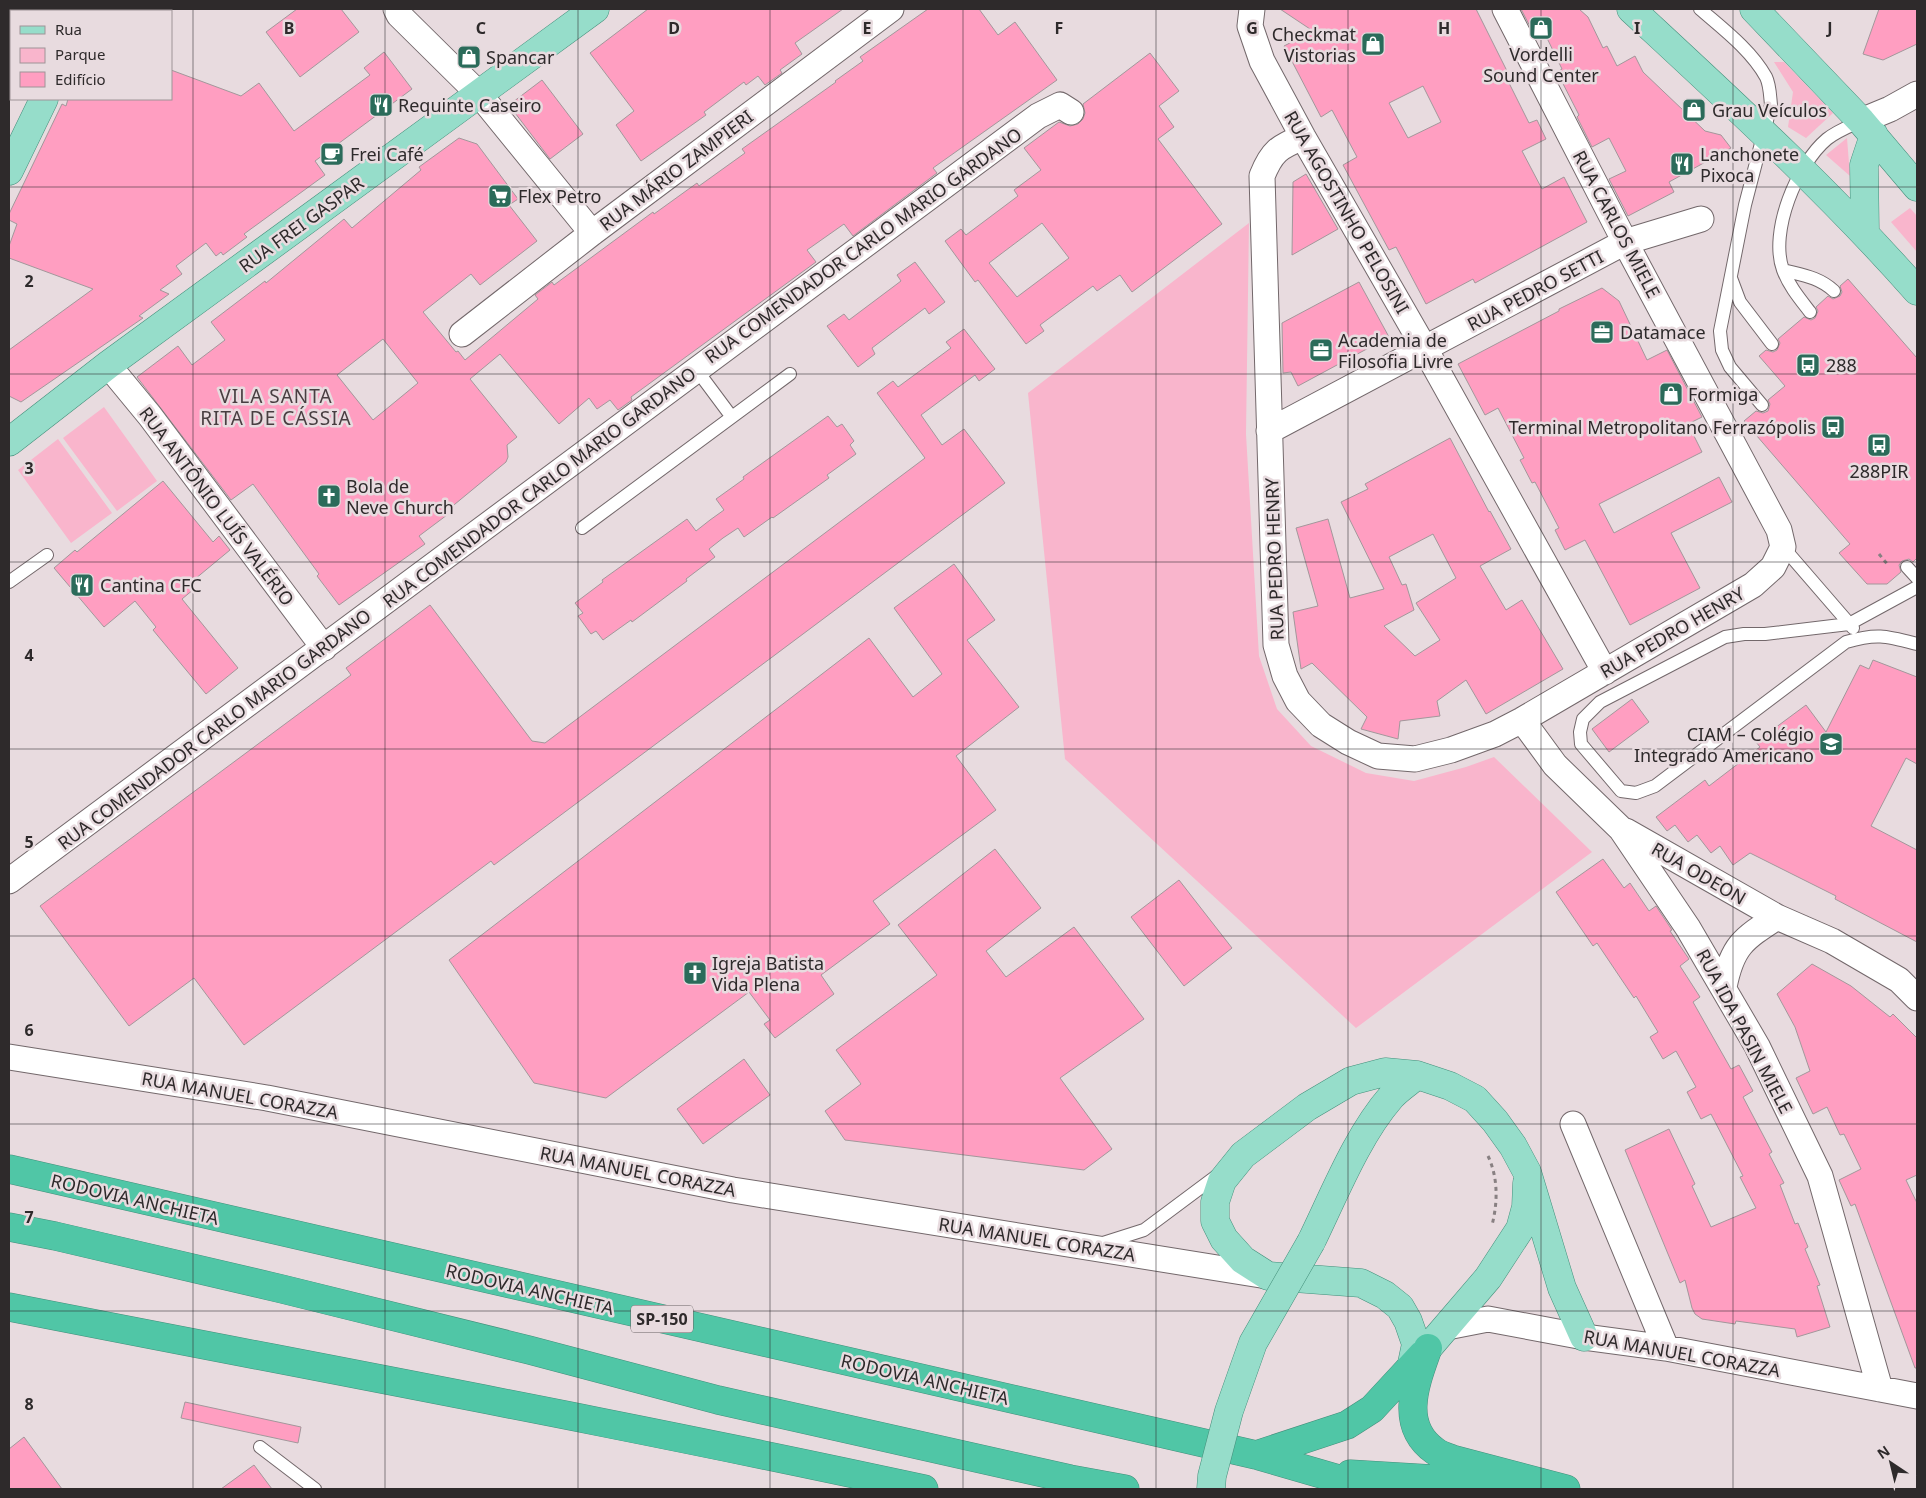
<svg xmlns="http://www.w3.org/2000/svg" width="1926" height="1498" viewBox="0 0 1926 1498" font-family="'Noto Sans',sans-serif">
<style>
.green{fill:#f9b5cc}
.building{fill:#ff9ec1;stroke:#a3979b;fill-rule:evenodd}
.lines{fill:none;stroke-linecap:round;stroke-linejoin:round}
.lane-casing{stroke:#73686b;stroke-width:14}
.street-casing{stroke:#73686b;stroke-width:27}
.primary-casing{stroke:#448f7b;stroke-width:29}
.highway-casing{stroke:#448f7b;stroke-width:29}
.path{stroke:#888082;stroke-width:3;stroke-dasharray:4 4;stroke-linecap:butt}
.lane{stroke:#fff;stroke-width:12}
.street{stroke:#fff;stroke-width:25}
.primary{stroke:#96ddca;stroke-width:28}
.highway{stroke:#50c6a6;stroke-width:28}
.primary-bridge-casing{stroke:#448f7b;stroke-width:29;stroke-linecap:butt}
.primary-bridge{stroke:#96ddca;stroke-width:28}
.grid{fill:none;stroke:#2e2a2b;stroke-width:1;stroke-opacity:0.55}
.labels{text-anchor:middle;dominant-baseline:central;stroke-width:5;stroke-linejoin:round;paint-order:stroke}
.shield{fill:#e8dbdf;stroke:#665f61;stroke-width:1}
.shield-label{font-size:16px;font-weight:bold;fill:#2e2a2b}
.poi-label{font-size:18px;fill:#2e2a2b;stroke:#e8dbdf;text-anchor:start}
.street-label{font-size:18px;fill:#2e2a2b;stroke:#e8dbdf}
.neighbourhood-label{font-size:19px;letter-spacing:1px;fill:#483e41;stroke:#e8dbdf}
.grid-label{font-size:16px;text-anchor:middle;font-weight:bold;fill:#2e2a2b;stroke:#e8dbdf;stroke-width:5;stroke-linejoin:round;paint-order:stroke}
</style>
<rect width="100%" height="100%" fill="#e8dbdf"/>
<path class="green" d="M1774,62H1784L1833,113L1806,138L1788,127L1793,92Z
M1847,138L1850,176L1826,155Z
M1910,208L1917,216V252L1891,222Z
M1249,223L1246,434L1259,656L1277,709L1311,746L1366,773L1414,781L1466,767L1494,757L1592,852L1356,1028L1065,759L1028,393Z
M104,407L157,481L117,511L63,438Z
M58,439L112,513L71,543L18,470Z"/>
<path class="building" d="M297,9H341L359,32L300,77L266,32Z
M648,9H843L795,43L802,54L780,70L782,73L765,85L758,76L746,85L744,82L704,112L706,115L641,161L616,125L634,111L590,53Z
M928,9H979L998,35L1015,22L1057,80L933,168L937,173L853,236L844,224L807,250L816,262L631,397L632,400L618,410L610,400L597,409L589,398L559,424L500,354L470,379L517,437L507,445L508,457L506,462L449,509L451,512L419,536L425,544L339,605L317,576L319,574L253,484L231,500L137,377L178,346L192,365L225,340L211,322L265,281L266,283L344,219L352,228L421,170L419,167L459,138L477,144L518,199L509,205L537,241L480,285L471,274L423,312L456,352L458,351L465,360L538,299L535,295L552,282L554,285L653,212L654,214L697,183L699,186L745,153L742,149L836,82L835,81L863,61L860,57ZM383,339L418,383L373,420L337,375Z
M1280,9H1476L1510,77L1507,79L1529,123L1537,120L1546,139L1522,151L1542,189L1564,177L1587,222L1475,283L1473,279L1426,304L1396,247L1389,250L1343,165L1357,157L1332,110L1321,117L1284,46L1313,31ZM1423,86L1441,122L1408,138L1389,103Z
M1521,9H1579L1588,17L1603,48L1607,46L1617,66L1635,56L1643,72L1705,131L1721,135L1731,148L1669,182L1674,192L1628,216L1609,179L1626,171L1609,138L1592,147L1577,117L1579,115L1557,72L1562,69L1545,34L1536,38Z
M1879,9H1917V44L1883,60L1863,54Z
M384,52L412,89L315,161L325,175L244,234L247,237L223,255L221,252L216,256L206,243L176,266L182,274L160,290L169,294L139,316L143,318L21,402L9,396V350L93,289L9,258V246L17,224L9,220V214L62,104L66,106L68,99H171V70L241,96L259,83L294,131L370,75L364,68Z
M1150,53L1179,91L1159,106L1174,127L1158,139L1222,224L1132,292L1120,275L1097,291L1093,286L1040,325L1044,331L1026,344L978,280L975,282L945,241L961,229L966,235L1018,196L1014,190L1041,170L1024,148L1059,122L1070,126L1078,124L1083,119L1085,113L1083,104ZM1042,223L1069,258L1017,297L989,263Z
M542,80L583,134L550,159L509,105Z
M1306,174L1338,229L1292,255L1293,182Z
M915,262L945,302L929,314L925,308L872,348L875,354L858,367L827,326L844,314L849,320L901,281L897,275Z
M1848,279L1917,358V558L1913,562L1909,559L1902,561L1899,565L1901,572L1887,584H1867L1839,553L1850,544L1744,421L1756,411L1763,413L1768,411L1770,404L1768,400L1785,386L1759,356L1766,350L1773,352L1777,350L1780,343L1778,339L1804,317L1811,320L1815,318L1818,311L1816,307L1828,296L1833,299L1840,296L1842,292L1840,286Z
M1359,282L1389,337L1298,386L1291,372L1283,373L1282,323Z
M1602,288L1619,301L1647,360L1667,350L1702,417L1688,424L1702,452L1599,504L1614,533L1719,477L1732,502L1671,533L1700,588L1630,625L1585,540L1565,550L1555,530L1559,528L1535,482L1532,483L1520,460L1524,458L1498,408L1485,415L1458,364L1559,311V309Z
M964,329L995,369L979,381L975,375L921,415L942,445L964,429L1005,483L494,865L491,861L244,1045L194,978L129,1026L40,906L351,675L346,668L430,605L532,741L545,743L925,458L877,393L893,381L898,387L951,348L946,342Z
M828,416L837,427L842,424L854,441L850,445L856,454L827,475L829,478L773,518L772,517L744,537L738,528L723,538L709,549L715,557L686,579L687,581L632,622L631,620L603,640L596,631L591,634L578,616L583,613L575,603L603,582L602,580L687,519L696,531L710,520L724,510L716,499L744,479L743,477Z
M1450,438L1489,512L1490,511L1511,549L1480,566L1506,610L1522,600L1563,669L1486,714L1466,680L1437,701L1440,716L1400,721L1398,739L1361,729L1367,717L1312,663L1301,669L1293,612L1318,606L1296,528L1328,519L1350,598L1384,589L1341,502L1368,489L1365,484ZM1433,534L1456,578L1416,603L1440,640L1415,656L1384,626L1414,610L1406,584L1402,585L1389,557Z
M163,481L213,542L219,536L230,550L189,584L194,589L182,599L238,668L206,694L153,630L156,627L135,601L104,627L54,568L75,550L77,552Z
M954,564L995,620L967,640L1019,707L956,756L996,810L873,901L890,924L821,975L834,994L775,1038L764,1024L770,1020L749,992L606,1098L534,1083L449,960L869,638L913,697L942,674L894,608Z
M1873,660L1917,677V764L1906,758L1871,826L1917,850V942L1835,899L1836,896L1750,853L1733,865L1720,846L1711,853L1697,835L1688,842L1675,825L1667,831L1656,817L1705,780L1709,786L1760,747L1756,742L1806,705L1826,732L1860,665L1869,669Z
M1632,699L1649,722L1609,752L1592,729Z
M995,849L1041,908L986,951L1006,977L1074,927L1144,1019L1060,1078L1112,1149L1084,1170L845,1140L825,1111L861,1084L836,1050L937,975L898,925Z
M1603,859L1624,888L1630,883L1649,911L1656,906L1672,930L1670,931L1689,959L1680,966L1700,997L1693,1002L1731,1069L1739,1065L1753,1091L1743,1097L1772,1152L1769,1154L1784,1183L1780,1185L1795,1224L1798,1223L1808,1247L1805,1249L1820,1285L1817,1286L1830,1327L1797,1337L1795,1329L1736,1321L1735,1324L1702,1319L1695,1314L1692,1308L1685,1280L1680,1283L1625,1150L1669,1129L1695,1184L1692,1186L1711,1227L1756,1208L1740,1177L1743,1176L1711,1114L1701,1119L1687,1092L1696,1087L1676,1051L1663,1059L1650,1037L1658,1032L1636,996L1634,998L1597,943L1593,946L1556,892Z
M1179,880L1232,948L1184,986L1131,917Z
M1812,964L1851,986L1890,1017L1893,1014L1917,1038V1175L1906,1180L1917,1203V1368H1915L1855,1204L1851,1206L1839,1180L1861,1169L1844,1134L1840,1135L1827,1107L1813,1114L1796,1078L1810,1071L1795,1027L1777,994Z
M744,1059L770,1095L703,1144L677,1109Z
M185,1402L301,1427L298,1443L181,1418Z
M24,1437L62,1489H9V1449Z
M254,1465L272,1489H221Z"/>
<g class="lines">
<g class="lane-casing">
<path id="lane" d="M1700,9C1723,29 1751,50 1766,77C1770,85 1770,96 1771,105L1745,205L1720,331L1722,350L1730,367L1762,405
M98,11L100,9
M1783,270C1802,275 1819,277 1834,291
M1731,278L1740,302L1772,344
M1810,312C1800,299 1789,286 1783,270C1769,232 1797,164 1827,139C1837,131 1850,126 1861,121
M696,369L731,416
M582,528L790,374
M1783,547L1853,628
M1907,567L1917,578
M9,582L47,555
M1917,587L1849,624L1765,634H1744L1725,637L1600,702L1583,719L1580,732L1581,744L1621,791L1636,793L1655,786L1846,642C1877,633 1886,636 1917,644
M1100,1244L1144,1230L1219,1174
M260,1447L315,1489"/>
</g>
<g class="street-casing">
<path id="street" d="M396,9L399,15L479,94L592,233
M1252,9L1250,26L1262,61L1303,137L1425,349L1605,672
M32,11L37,9
M9,22L11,21
M1861,121L1890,109L1917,94
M1303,137C1279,147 1272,151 1262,176L1276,645L1285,676L1298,701L1321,725L1348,742L1378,756L1415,759L1451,750L1495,734L1522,720L1753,585L1773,567L1783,547L1779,530L1625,242L1505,9
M462,334L592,233L891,9
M108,365L150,416L324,648
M1269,431L1625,242L1701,219
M1522,720L1555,765L1621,829L1688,928L1757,1046L1820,1176L1880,1389
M1626,831L1777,917L1832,941L1899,980L1917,998
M9,881L1038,116L1060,105L1071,112
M1724,987C1732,946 1743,939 1777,917
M9,1057L267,1098L733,1190L1267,1276
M1573,1124L1666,1348
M1447,1327L1488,1319L1584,1337L1666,1348L1917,1396"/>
</g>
<g class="primary-casing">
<path id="primary" d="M1631,9C1729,100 1828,190 1917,291
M1754,9L1861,121L1917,187
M79,11L81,9
M9,171L44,99
M1865,232L1864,165L1874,135
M9,442L108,365L595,9
M1311,1242C1334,1195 1357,1136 1391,1097C1398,1089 1409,1082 1417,1075
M1428,1348L1488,1278L1520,1229L1526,1207L1527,1183
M1411,1368L1416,1344L1408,1321L1400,1307L1385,1295L1361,1283L1268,1276L1243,1260L1224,1239L1215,1221V1202L1222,1181L1243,1155L1307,1107L1351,1081L1385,1072L1417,1075L1450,1086L1475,1099L1495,1121L1513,1146L1527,1172L1562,1288L1584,1337"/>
</g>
<g class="highway-casing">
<path id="highway" d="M9,1169L1256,1455L1373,1489
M9,1227L55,1236L282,1289L529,1350L718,1400L1070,1479L1125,1489
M9,1307C314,1367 620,1423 924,1489
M1428,1348C1416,1382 1398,1425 1435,1451C1440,1455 1447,1457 1452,1459L1566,1489
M1256,1455L1347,1425L1372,1409L1422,1355
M1350,1474L1450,1480L1499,1489"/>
</g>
<path class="path" d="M1753,434L1763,425
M1879,554L1888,565
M1488,1156C1498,1177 1498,1202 1492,1225"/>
<use href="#lane" class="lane"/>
<use href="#street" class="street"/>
<use href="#primary" class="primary"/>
<use href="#highway" class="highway"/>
<g class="primary-bridge-casing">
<path id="primary-bridge" d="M1211,1489L1212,1476L1229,1411L1253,1343L1311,1242"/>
</g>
<use href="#primary-bridge" class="primary-bridge"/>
</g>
<path class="grid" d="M193,9V1489M385,9V1489M578,9V1489M770,9V1489M963,9V1489M1156,9V1489M1348,9V1489M1541,9V1489M1733,9V1489M9,187H1917M9,374H1917M9,562H1917M9,749H1917M9,936H1917M9,1124H1917M9,1311H1917"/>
<defs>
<g id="shop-square" transform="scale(1.25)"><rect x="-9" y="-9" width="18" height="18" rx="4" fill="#2b6b5a" stroke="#e8dbdf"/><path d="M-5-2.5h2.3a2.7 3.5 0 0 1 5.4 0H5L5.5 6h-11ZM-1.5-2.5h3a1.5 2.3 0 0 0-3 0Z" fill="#fff"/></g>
<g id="restaurant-square" transform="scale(1.25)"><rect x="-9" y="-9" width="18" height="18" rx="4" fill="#2b6b5a" stroke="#e8dbdf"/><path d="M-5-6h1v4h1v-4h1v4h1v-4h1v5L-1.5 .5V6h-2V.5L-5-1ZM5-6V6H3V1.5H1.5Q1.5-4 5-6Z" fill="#fff"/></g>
<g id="cafe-square" transform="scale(1.25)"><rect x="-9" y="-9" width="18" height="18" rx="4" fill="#2b6b5a" stroke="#e8dbdf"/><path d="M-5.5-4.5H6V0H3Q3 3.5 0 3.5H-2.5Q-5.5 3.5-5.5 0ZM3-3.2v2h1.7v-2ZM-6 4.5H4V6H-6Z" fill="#fff"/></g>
<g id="supermarket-square" transform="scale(1.25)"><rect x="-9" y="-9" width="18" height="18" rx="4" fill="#2b6b5a" stroke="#e8dbdf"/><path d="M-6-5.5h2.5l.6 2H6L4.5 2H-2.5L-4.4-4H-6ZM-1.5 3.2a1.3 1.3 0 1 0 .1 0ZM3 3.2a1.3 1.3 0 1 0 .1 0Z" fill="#fff"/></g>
<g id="office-square" transform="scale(1.25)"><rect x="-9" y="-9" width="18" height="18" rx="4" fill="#2b6b5a" stroke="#e8dbdf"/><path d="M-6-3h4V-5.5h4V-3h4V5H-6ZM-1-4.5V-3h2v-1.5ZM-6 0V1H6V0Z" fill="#fff"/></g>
<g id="bus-square" transform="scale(1.25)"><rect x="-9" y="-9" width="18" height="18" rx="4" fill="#2b6b5a" stroke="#e8dbdf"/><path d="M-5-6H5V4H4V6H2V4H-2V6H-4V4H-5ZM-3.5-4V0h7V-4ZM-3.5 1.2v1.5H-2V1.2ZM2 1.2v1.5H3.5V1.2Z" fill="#fff"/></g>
<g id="church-square" transform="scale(1.25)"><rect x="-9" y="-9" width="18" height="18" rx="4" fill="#2b6b5a" stroke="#e8dbdf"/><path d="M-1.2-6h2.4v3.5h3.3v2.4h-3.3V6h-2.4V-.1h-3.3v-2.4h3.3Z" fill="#fff"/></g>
<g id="school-square" transform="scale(1.25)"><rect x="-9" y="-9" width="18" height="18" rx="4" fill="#2b6b5a" stroke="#e8dbdf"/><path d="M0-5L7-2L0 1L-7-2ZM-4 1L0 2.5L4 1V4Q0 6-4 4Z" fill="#fff"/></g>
</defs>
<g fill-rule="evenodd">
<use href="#shop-square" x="1541" y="28"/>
<use href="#shop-square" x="1373" y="44"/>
<use href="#shop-square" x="469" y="57"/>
<use href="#restaurant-square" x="381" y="105"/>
<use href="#shop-square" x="1694" y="110"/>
<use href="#cafe-square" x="332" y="154"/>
<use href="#restaurant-square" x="1682" y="164"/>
<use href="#supermarket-square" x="500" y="196"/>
<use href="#office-square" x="1602" y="332"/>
<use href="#office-square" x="1321" y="350"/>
<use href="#bus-square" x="1808" y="365"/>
<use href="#shop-square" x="1671" y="394"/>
<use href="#bus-square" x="1833" y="427"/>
<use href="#bus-square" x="1879" y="445"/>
<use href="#church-square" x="329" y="496"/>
<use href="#restaurant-square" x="82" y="585"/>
<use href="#school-square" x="1831" y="744"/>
<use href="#church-square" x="695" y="973"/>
</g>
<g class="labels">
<rect class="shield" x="631" y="1305.5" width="62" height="27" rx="4"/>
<g class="shield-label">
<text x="662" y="1319">SP-150</text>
</g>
<g class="poi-label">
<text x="1356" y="34" text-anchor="end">Checkmat<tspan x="1356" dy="21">Vistorias</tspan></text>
<text x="1541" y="54" text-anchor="middle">Vordelli<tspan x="1541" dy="21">Sound Center</tspan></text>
<text x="486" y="57">Spancar</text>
<text x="398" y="105">Requinte Caseiro</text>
<text x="1712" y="110">Grau Veículos</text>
<text x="350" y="154">Frei Café</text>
<text x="1700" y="154">Lanchonete<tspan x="1700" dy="21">Pixoca</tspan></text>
<text x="518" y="196">Flex Petro</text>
<text x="1620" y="332">Datamace</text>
<text x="1338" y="340">Academia de<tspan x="1338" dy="21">Filosofia Livre</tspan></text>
<text x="1826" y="365">288</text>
<text x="1688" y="394">Formiga</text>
<text x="1816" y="427" text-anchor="end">Terminal Metropolitano Ferrazópolis</text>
<text x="1879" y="471" text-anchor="middle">288PIR</text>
<text x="346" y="486">Bola de<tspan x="346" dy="21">Neve Church</tspan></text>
<text x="100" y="585">Cantina CFC</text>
<text x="1814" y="734" text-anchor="end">CIAM – Colégio<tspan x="1814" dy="21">Integrado Americano</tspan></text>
<text x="712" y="963">Igreja Batista<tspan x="712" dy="21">Vida Plena</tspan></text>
</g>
<g class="street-label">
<text transform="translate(676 170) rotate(-37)">RUA MÁRIO ZAMPIERI</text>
<text transform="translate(1347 212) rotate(60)">RUA AGOSTINHO PELOSINI</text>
<text transform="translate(301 224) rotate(-36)">RUA FREI GASPAR</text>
<text transform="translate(1617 224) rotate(62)">RUA CARLOS MIELE</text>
<text transform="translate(863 245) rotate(-36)">RUA COMENDADOR CARLO MARIO GARDANO</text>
<text transform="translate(1535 290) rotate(-28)">RUA PEDRO SETTI</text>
<text transform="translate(539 487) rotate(-37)">RUA COMENDADOR CARLO MARIO GARDANO</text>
<text transform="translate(217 506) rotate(53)">RUA ANTÔNIO LUÍS VALÉRIO</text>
<text transform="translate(1274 559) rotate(-92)">RUA PEDRO HENRY</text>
<text transform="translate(1672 632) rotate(-30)">RUA PEDRO HENRY</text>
<text transform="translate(214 729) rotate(-37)">RUA COMENDADOR CARLO MARIO GARDANO</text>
<text transform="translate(1699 873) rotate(30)">RUA ODEON</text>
<text transform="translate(1745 1031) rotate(62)">RUA IDA PASIN MIELE</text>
<text transform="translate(240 1095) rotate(10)">RUA MANUEL CORAZZA</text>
<text transform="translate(638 1171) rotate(11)">RUA MANUEL CORAZZA</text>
<text transform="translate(135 1199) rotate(13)">RODOVIA ANCHIETA</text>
<text transform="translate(1037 1239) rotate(9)">RUA MANUEL CORAZZA</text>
<text transform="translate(530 1289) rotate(13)">RODOVIA ANCHIETA</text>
<text transform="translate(1682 1353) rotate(10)">RUA MANUEL CORAZZA</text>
<text transform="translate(925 1379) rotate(13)">RODOVIA ANCHIETA</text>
</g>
<g class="neighbourhood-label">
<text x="276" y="396">VILA SANTA<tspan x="276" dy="22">RITA DE CÁSSIA</tspan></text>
</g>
</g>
<g class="grid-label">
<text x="289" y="34">B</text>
<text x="481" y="34">C</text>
<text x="674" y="34">D</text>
<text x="867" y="34">E</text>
<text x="1059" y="34">F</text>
<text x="1252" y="34">G</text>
<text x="1444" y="34">H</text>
<text x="1637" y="34">I</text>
<text x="1830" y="34">J</text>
<text x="29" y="287">2</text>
<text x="29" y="474">3</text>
<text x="29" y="661">4</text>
<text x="29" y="848">5</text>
<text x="29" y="1036">6</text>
<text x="29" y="1223">7</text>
<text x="29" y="1410">8</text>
</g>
<rect width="1926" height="1498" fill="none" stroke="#2e2a2b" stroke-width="20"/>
<rect x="10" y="10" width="162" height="90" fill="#e8dbdf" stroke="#9e9497"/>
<rect x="20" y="26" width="25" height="8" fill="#96ddca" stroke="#9e9497"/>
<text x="55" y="35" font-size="15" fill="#2e2a2b">Rua</text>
<rect x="20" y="48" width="25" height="15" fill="#f9b5cc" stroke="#9e9497"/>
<text x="55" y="60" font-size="15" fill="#2e2a2b">Parque</text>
<rect x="20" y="72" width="25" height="15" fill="#ff9ec1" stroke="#9e9497"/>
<text x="55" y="85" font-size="15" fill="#2e2a2b">Edifício</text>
<g transform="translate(1891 1463) rotate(325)" stroke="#e8dbdf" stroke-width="4" paint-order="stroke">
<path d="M0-4L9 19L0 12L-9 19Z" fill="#2e2a2b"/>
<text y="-8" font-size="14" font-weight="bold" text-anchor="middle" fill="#2e2a2b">N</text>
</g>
</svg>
